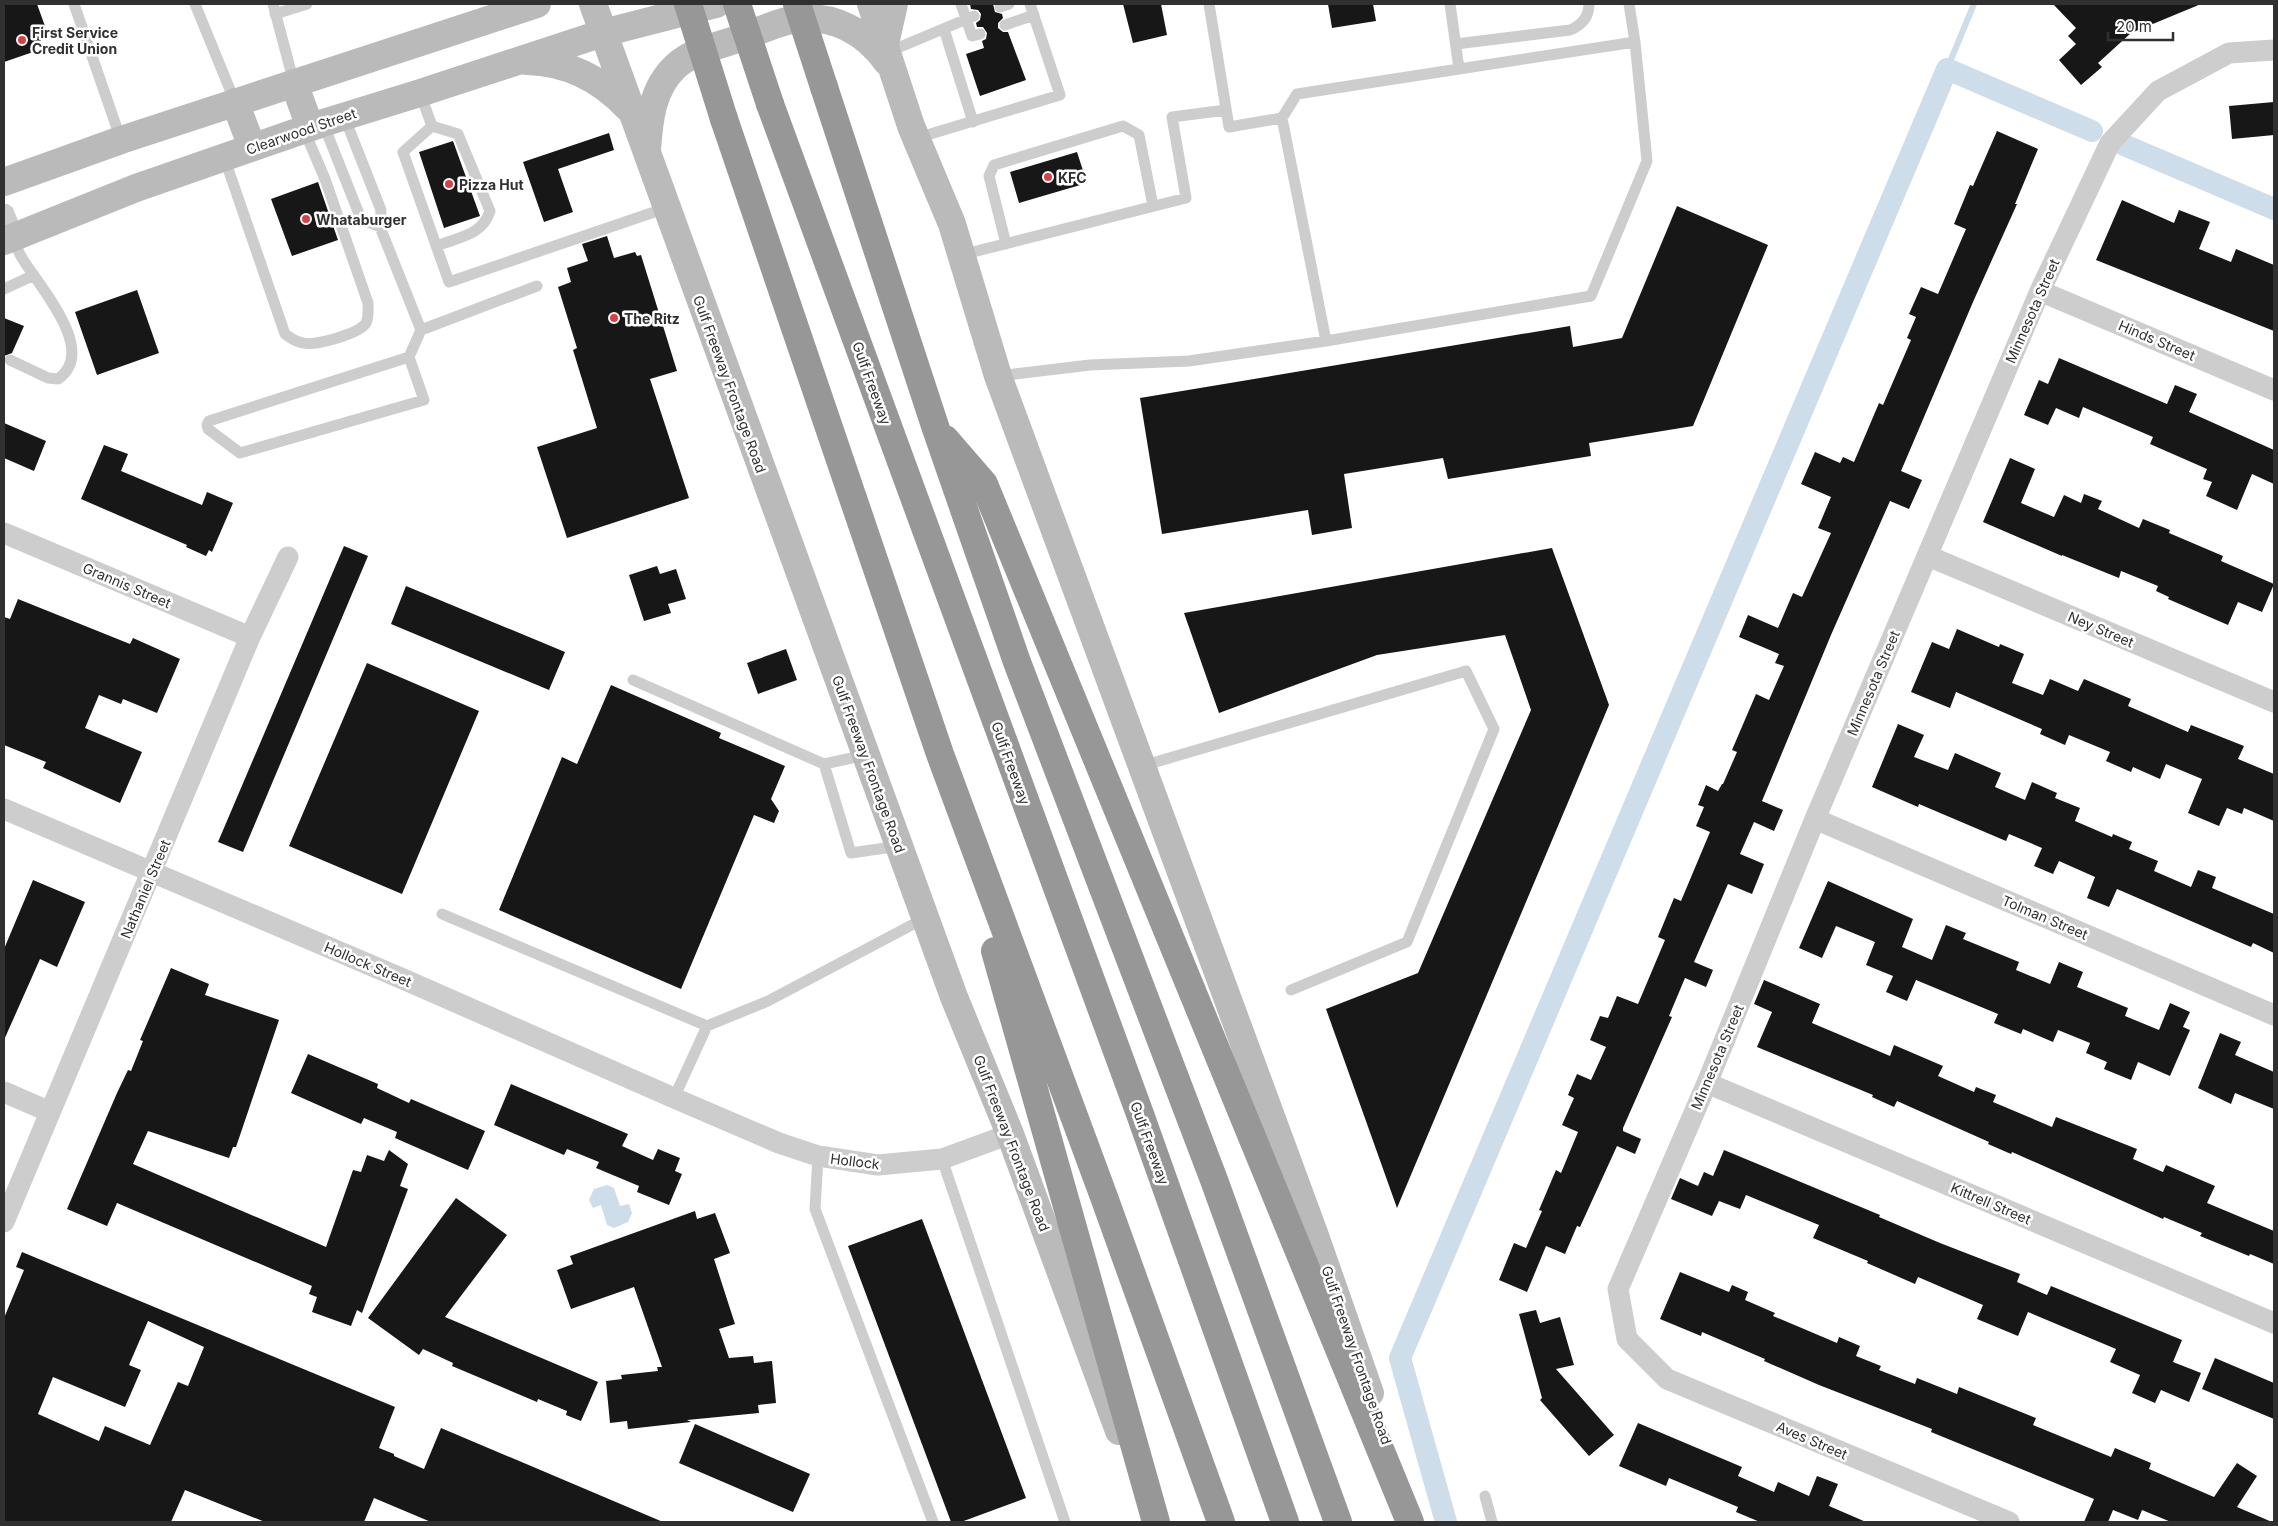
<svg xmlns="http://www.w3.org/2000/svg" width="2278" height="1526" viewBox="0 0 2278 1526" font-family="Inter,sans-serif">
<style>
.water{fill:#cdddea}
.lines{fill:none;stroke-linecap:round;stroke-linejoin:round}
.stream{stroke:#cdddea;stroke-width:6}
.canal{stroke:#cdddea;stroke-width:22}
.building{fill:#171717;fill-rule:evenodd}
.lane{stroke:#cdcdcd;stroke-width:11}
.street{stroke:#cdcdcd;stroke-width:21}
.secondary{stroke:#bababa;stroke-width:28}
.highway{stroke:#979797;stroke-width:28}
.highway-bridge{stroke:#979797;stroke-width:28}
.poi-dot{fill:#d74145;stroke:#fff;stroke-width:2}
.labels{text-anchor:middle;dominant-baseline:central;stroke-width:5;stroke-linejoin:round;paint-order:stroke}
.poi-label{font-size:14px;font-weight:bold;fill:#303030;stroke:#fff;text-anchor:start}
.street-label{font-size:14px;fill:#303030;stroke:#fff}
</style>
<rect width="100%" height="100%" fill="#fff"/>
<path class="water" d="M607,1185L614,1188L620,1206L629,1204L632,1213L628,1222L614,1228L607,1225L601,1205L593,1208L589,1200L594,1189Z"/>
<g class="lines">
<path class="stream" d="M1947,69L1974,4"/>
<path class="canal" d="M2124,145L2274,209
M1446,1522L1400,1358L1947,69L2092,131"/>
</g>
<path class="building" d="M4,4H37L46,29L36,51L4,62Z
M970,4H993L995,12L1002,14L1003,18L998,23V28L1003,32H1008L1026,80L980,96L966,54L984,48L982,41L986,39L987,33L983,27H977L976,23L980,20L981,14L978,10L971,9Z
M1123,4H1161L1167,35L1133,43Z
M1328,4H1373L1376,21L1332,28Z
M2053,4H2201L2131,33L2098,63L2102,67L2081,85L2059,60L2076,44L2068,36L2076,28Z
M2274,102V135L2232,139L2229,106Z
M1997,131L2038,149L2015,204H2017L1973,302L1901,471L1922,480L1909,509L1890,501L1831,635L1762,801L1783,810L1774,831L1754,822L1740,854L1764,864L1752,894L1728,884L1694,962L1713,970L1706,987L1685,978L1669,1016L1672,1017L1623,1128V1131L1641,1139L1635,1154L1617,1146L1580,1227L1577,1226L1565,1254L1546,1246L1527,1292L1499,1280L1514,1243L1526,1248L1542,1211L1539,1210L1556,1170L1561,1173L1578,1132L1562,1125L1574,1098L1568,1095L1577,1074L1591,1080L1606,1047L1590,1040L1600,1016L1608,1018L1617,996L1638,1004L1665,940L1658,937L1674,898L1681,901L1710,832L1696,826L1704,807L1698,805L1706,785L1718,791L1722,784H1723L1737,752L1732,750L1756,694L1769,700L1784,666L1775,663L1779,654L1739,637L1748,615L1778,628L1793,593L1802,597L1831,533L1818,528L1831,497L1801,484L1815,452L1840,463L1843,457L1854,462L1879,403L1883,405L1911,340L1907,338L1916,317L1909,314L1921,287L1938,294L1966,229L1954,224L1970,185L1973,186Z
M609,133L614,150L558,169L573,212L544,222L523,162Z
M453,141L480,216L444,228L419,152Z
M1077,152L1087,183L1019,203L1010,172Z
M318,182L338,240L292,256L271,199Z
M2122,200L2174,223L2179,210L2210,222L2199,249L2231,262L2236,249L2274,265V331L2096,260Z
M1677,206L1768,245L1693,426L1589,443L1591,456L1448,479L1443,458L1344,474L1352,528L1312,535L1308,510L1162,534L1140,398L1570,326L1573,347L1622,338Z
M607,236L614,258L635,252L637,256L641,255L677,371L650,379L689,498L567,538L537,447L597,428L573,350L577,348L558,287L571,282L567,268L588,261L582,244Z
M137,290L159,353L97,375L75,312Z
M4,318L24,326L12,353L4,356Z
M2059,358L2167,404L2175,385L2197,394L2189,412L2274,450V484L2252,474L2237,510L2206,496L2212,482L2203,479L2207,469L2150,444L2153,437L2083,407L2079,418L2056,408L2048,425L2024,415L2039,380L2048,384Z
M4,423L46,441L34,471L4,458Z
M104,445L128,454L121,471L202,505L207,492L233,503L212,552L209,550L206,556L186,547L187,545L81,499Z
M2010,458L2035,469L2021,503L2054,517L2064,495L2081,503L2084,494L2102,501L2098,509L2139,528L2143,519L2170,530L2169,533L2223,556L2221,561L2274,584L2262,612L2238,602L2228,625L2168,599L2169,597L2156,591L2158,586L2121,571L2119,578L2062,555V556L1983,522Z
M344,546L368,556L243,852L218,842Z
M1552,548L1609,705L1397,1208L1326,1009L1418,973L1531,710L1505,635L1377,655L1219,713L1184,613Z
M657,566L660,574L676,569L686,599L668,604L671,613L644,621L629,575Z
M406,586L565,652L549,690L391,624Z
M18,599L130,644L133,638L180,659L157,713L123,699L121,704L99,695L85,728L142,752L120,803L43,768L46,762L4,745V617L10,619Z
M1957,629L1999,647L2000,644L2024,654L2012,683L2043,695L2050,679L2078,691L2084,679L2131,699L2128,706L2188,732L2191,725L2244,746L2238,759L2274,774V821L2244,808L2242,814L2227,808L2219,826L2188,813L2202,779L2166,764L2160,779L2133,767L2131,772L2106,761L2110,752L2069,735L2065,745L2040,734L2042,729L1956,692L1950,708L1911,692L1932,642L1949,649Z
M786,649L797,680L758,694L747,663Z
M367,663L479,711L402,894L289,846Z
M611,685L721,733L719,738L785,766L771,799L779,811L774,823L754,815L681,989L499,910L562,757L577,764Z
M1898,724L1924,735L1914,757L1948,770L1955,753L2001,773L1995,787L2025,800L2032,782L2057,793L2055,798L2080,808L2075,821L2112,837L2113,834L2132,842L2129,849L2158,861L2154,871L2191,887L2198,870L2216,877L2212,888L2274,914V953L2253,943L2251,947L2117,889L2109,907L2087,898L2095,877L2059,861L2053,874L2034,866L2042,848L2009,834L2006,841L1919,804L1918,807L1872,787Z
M33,880L85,902L57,967L40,959L4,1040V949Z
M1828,881L1913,919L1902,947L1932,960L1946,925L1966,933L1963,939L2019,962L2016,970L2050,984L2059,962L2083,972L2077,987L2128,1008L2125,1016L2159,1030L2170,1003L2190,1012L2183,1027L2190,1030L2170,1076L2138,1062L2131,1080L2104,1069L2107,1062L2086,1053L2090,1043L2058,1030L2053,1042L2023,1029L2021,1034L1994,1023L1998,1014L1916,980L1907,1001L1886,992L1893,976L1866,965L1875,942L1836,926L1822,958L1799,948Z
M171,968L209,984L205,995L279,1020L236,1147H233L229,1158L148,1131L133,1164L326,1247L353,1170L361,1172L367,1155L384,1161L389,1150L408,1164L400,1186L408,1189L362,1313L357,1310L351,1326L312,1312L317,1297L309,1294L312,1286L117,1203L107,1226L67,1209L117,1093L128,1070L131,1071L143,1041L140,1040Z
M1764,980L1820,1004L1812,1023L1890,1056L1894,1045L1943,1066L1938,1076L1974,1092L1976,1087L1996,1095L1993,1102L2052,1127L2056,1117L2137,1149L2133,1159L2163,1172L2166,1165L2215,1186L2207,1203L2274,1231V1264L2250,1254L2249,1256L2200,1236L2202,1233L2164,1217L2163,1219L2012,1152L2011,1154L1988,1144L1989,1142L1897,1101L1894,1107L1872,1097L1873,1095L1757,1047L1772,1012L1754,1004Z
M2220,1033L2241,1042L2235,1055L2274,1072V1109L2235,1093L2231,1104L2198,1088Z
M308,1054L378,1084L377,1088L409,1103L411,1099L485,1131L468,1170L395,1138L397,1132L364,1118L361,1124L291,1093Z
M511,1084L628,1134L622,1146L653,1160L658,1149L680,1158L675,1171L682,1174L669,1205L637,1192L639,1186L596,1168L599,1162L567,1149L564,1155L494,1125Z
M1724,1150L1880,1215L1879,1217L1940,1243L2020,1274L2017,1282L2047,1295L2051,1286L2182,1340L2173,1362L2201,1373L2189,1402L2161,1390L2155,1403L2132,1393L2140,1375L2110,1362L2116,1349L2028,1312L2018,1336L1977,1319L1983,1305L1918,1277L1915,1284L1867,1263L1868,1261L1813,1238L1819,1225L1746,1195L1740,1209L1719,1201L1712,1216L1671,1199L1680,1178L1698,1186L1704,1172L1713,1176Z
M456,1198L507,1235L445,1317L598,1382L581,1421L566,1415L567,1411L538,1399L537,1402L452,1366L453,1363L423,1349L419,1355L368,1318Z
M695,1211L697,1219L715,1213L730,1253L714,1259L735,1324L719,1329L729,1358L753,1356L754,1363L772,1361L776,1403L758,1405L759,1413L687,1420L691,1422L628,1429L627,1421L610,1423L606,1381L622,1379L621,1375L658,1371L657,1367H662L634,1287L571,1309L557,1270L573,1264L570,1256Z
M922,1219L1026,1498L961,1522H951L848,1246Z
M22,1252L395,1407L379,1448L394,1454V1456L424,1469L441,1428L663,1522H431L374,1498L364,1522H265L185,1490L171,1522H4V1318L24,1270L16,1267ZM148,1321L204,1347L188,1386L178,1382L150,1445L105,1426L99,1441L38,1414L53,1377L125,1407L141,1370L129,1365Z
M1680,1272L1729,1292L1732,1285L1748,1292L1745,1300L1775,1313L1773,1316L1837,1343L1839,1337L1860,1346L1856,1356L1881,1366L1879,1370L1915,1384L1917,1378L1957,1394L1959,1387L2036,1418L2033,1425L2111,1457L2115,1448L2151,1463L2149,1469L2214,1497L2237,1463L2257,1476L2237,1507L2272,1522H2171L2142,1510L2138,1520L2113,1510L2108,1522H2084L2094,1499L1931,1432L1932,1429L1819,1385L1764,1361L1765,1359L1702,1332L1701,1336L1660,1319Z
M1536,1310L1540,1323L1560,1317L1574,1365L1556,1369L1614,1435L1589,1456L1540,1400L1542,1398L1519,1314Z
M2215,1358L2274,1383V1419L2202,1389Z
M1638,1423L1742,1467L1738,1476L1774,1492L1778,1482L1809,1496L1817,1476L1838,1484L1829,1506L1866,1522H1760L1736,1512L1738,1507L1669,1478L1666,1486L1619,1466Z
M695,1424L810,1474L793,1512L679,1463Z"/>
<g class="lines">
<path class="lane" d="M74,4L121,140
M195,4L235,102
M273,4L294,83
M961,4L972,36L980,34
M1209,4L1229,127L1282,118L1297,94L1459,69
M1450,4L1459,69L1635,42
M1000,7L1009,4
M275,14L307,4
M1005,25L1034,15
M944,29L973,122
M1456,44L1570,30C1582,25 1589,17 1589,4
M888,52L974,16
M420,93L432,126L403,152L449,282L666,208
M344,116L381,210L380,227L421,330L409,357L209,421L207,425L208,429L240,453L424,400L409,357
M1282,118L1326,341
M323,123L361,219L380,227
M432,126L458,134L490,211C482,236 459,237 436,246
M917,138L1060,95L1030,4
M224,157L285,334C291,338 295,342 303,343C315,346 359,334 366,323C369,317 368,310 368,303L325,179L304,130
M1006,244L989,176L994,165L1123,126L1139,135L1153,206
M961,255L1186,198L1172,117L1226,110
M4,289L34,275
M421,330L537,286
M10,360L48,378L58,379C99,351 38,285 22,258C18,252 16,244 13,237
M998,376L1090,365L1189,361L1326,341L1591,296L1647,161L1635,42L1629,4
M633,680L824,764L851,853L899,846
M824,764L866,755
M1142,766L1466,671L1494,729L1407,942L1291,990
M442,914L707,1026
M674,1098L707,1026L768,1001L925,918
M818,1156L815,1209L933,1522
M942,1159L1065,1522
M1485,1496L1492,1522"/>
<path class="street" d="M4,214L13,236
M2040,291L2274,390
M4,533L250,637
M1928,556L2274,702
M4,809L403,979L674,1098L779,1143L818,1156L878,1165L942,1159L1010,1134
M1815,819L2274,1015
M1707,1083L2274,1323
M4,1092L50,1112
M4,1222L250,637L288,557
M2009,1522L1667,1379L1627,1339L1618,1289L1707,1083L1815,819L2040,291L2110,143L2158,91L2229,53L2274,50"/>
<path class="secondary" d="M593,4L954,997L1010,1134L1119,1431
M871,4L911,126L952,224L998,376L1314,1233L1370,1393
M885,44L894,4
M527,61C567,62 601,79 628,108
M294,83L310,127
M235,102L252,147
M647,150C649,120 652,88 676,66C691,52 716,46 735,40C752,34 779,21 796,19C833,14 866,32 887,62
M4,182L121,140L537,4
M4,241L136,188L323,123L420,93L603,33L716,4"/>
<path class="highway" d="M824,87L935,426L1017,662L1214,1180L1338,1522
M770,104L1140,1114L1285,1522
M724,119L940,754L1104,1197L1221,1522
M945,439L984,484L1410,1522
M995,951L1156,1522"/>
<path class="highway-bridge" d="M688,4L724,119
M737,4L770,104
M797,4L824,87"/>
</g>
<g class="poi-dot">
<circle cx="22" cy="40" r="5"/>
<circle cx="1048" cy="177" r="5"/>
<circle cx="449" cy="184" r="5"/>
<circle cx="306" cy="219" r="5"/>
<circle cx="614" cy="318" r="5"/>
</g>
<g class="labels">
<g class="poi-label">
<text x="32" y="32">First Service<tspan x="32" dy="16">Credit Union</tspan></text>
<text x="1058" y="177">KFC</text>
<text x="459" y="184">Pizza Hut</text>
<text x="316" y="219">Whataburger</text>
<text x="624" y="318">The Ritz</text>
</g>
<g class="street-label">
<text transform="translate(301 131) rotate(-19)">Clearwood Street</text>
<text transform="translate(2032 311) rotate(-66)">Minnesota Street</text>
<text transform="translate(2157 340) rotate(23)">Hinds Street</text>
<text transform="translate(872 383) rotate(70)">Gulf Freeway</text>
<text transform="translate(730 384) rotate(70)">Gulf Freeway Frontage Road</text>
<text transform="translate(127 585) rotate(23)">Grannis Street</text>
<text transform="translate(2101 629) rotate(23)">Ney Street</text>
<text transform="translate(1873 683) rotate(-67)">Minnesota Street</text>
<text transform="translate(1011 763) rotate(70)">Gulf Freeway</text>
<text transform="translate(869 764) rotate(70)">Gulf Freeway Frontage Road</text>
<text transform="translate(145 889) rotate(-67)">Nathaniel Street</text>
<text transform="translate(2045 917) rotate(23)">Tolman Street</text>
<text transform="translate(368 964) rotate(23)">Hollock Street</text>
<text transform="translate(1717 1057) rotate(-67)">Minnesota Street</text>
<text transform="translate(1012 1143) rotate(69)">Gulf Freeway Frontage Road</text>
<text transform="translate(1150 1143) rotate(70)">Gulf Freeway</text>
<text transform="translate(855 1161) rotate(7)">Hollock</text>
<text transform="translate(1991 1203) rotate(23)">Kittrell Street</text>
<text transform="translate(1357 1355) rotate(71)">Gulf Freeway Frontage Road</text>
<text transform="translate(1812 1440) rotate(23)">Aves Street</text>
</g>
</g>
<rect width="2278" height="1526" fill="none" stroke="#303030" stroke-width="10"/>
<path d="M2108 32v8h65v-8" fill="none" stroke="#303030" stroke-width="2.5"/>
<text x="2116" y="32" font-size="15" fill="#303030" stroke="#ffffff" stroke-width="4" paint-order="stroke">20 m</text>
</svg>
